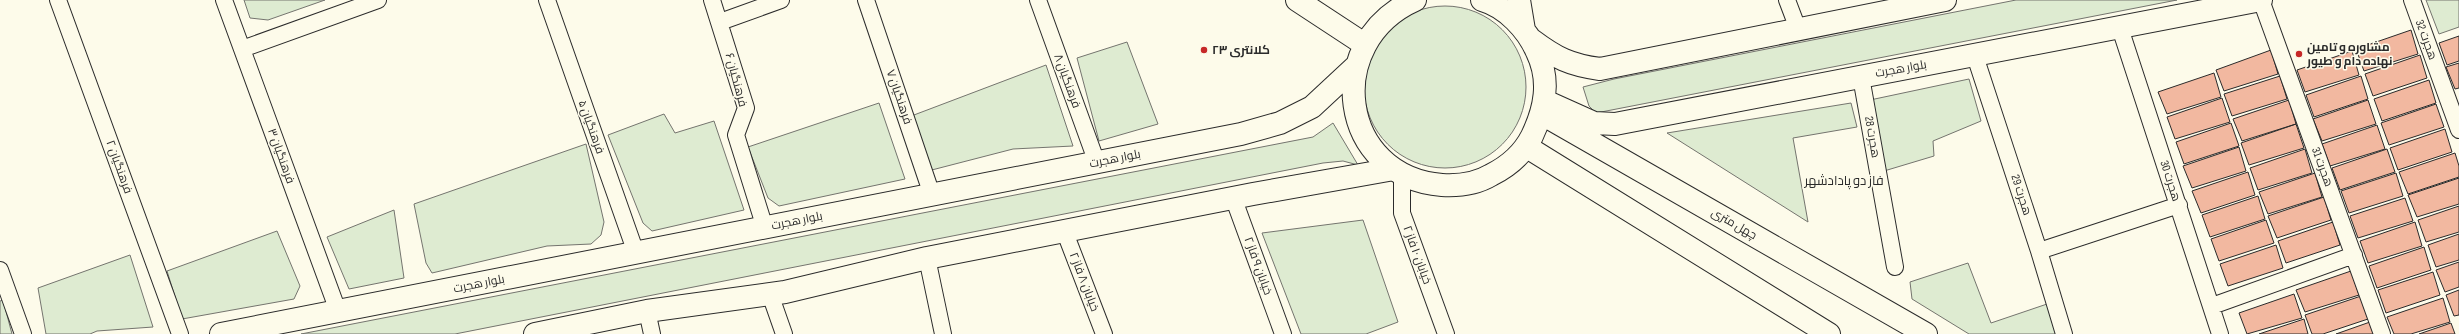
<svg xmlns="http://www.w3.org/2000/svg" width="2459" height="334" viewBox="0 0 2459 334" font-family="'Sofia Sans Condensed',Cairo,sans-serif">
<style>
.green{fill:#deebd1;stroke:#74746e}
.building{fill:#f2b8a0;stroke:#2b2b2b}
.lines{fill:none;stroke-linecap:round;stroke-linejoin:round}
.street-casing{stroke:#2b2b2b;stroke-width:18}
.secondary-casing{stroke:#2b2b2b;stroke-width:24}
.street{stroke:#fdfbea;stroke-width:16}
.secondary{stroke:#fdfbea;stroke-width:22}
.poi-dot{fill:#c62828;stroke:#fdfbea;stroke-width:1.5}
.labels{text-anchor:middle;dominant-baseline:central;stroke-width:3;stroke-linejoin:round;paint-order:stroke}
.street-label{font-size:12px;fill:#2b2b2b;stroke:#fdfbea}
.poi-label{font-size:12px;font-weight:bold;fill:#2b2b2b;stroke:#fdfbea;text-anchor:start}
.neighbourhood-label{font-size:13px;fill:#2b2b2b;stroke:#fdfbea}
</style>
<rect width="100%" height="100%" fill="#fdfbea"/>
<path class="green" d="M244,0H325L268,20L250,18Z
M2016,0H2177L1596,113L1589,106L1583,87L1614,79Z
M2426,0H2459V27L2439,34Z
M1364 87a81 81 0 1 1 162 0a81 81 0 1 1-162 0Z
M1127,42L1158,124L1099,141L1077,58Z
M1046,65L1073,146L1013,149L924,172L906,118Z
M1969,79L1981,121L1933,141L1934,156L1884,171L1870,100Z
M879,103L905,179L779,206L768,198L748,147Z
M1851,103L1857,127L1793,138L1808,222L1667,133Z
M664,114L675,133L714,121L744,210L652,231L643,223L608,135Z
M1333,123L1358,165L1343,161L1323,163L455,334H301L1313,137Z
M586,144L604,222L601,235L591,244L547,246L432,273L426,263L414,204Z
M394,210L404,278L349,289L327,237Z
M1363,220L1398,322L1366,334H1301L1262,233Z
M277,231L300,286L294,299L182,319L167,271Z
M130,255L153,327L97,331L90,334H46L38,288Z
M1968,263L1991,323L2053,302L2065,334H1969L1912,299L1910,282Z
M3,300L12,334H0V301Z"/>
<path class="building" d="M2411,30L2418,54L2364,71L2356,49Z
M2459,36V61L2447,65L2439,43Z
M2271,50L2278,74L2224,91L2216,70Z
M2352,51L2359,75L2305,92L2297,70Z
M2420,55L2427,78L2373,96L2365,74Z
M2459,63V88L2455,89L2446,67Z
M2214,73L2221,97L2167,114L2158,92Z
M2280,76L2287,99L2232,116L2224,94Z
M2361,76L2368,99L2314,117L2306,95Z
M2429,80L2436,103L2382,121L2374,99Z
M2222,98L2230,122L2175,139L2167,117Z
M2289,100L2296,124L2242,141L2233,119Z
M2368,100L2376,124L2322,141L2313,119Z
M2436,104L2444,127L2389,145L2381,123Z
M2231,123L2239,146L2184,164L2176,142Z
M2296,124L2304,148L2249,165L2241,143Z
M2377,125L2385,149L2330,166L2322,144Z
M2445,129L2452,152L2398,170L2390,148Z
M2239,147L2246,171L2192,188L2183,166Z
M2305,149L2312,173L2258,190L2250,168Z
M2387,149L2395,172L2340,190L2332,168Z
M2455,153L2459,166V177L2408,194L2399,172Z
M2248,172L2255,195L2201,213L2192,191Z
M2315,173L2322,197L2268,214L2259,192Z
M2396,173L2403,196L2349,213L2341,191Z
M2459,178V204L2417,217L2408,195Z
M2258,196L2265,219L2210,237L2202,215Z
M2324,197L2331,220L2277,238L2268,216Z
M2405,198L2413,221L2358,238L2350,216Z
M2459,206V232L2426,242L2418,220Z
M2266,220L2274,243L2219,261L2211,239Z
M2333,222L2340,245L2286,263L2278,241Z
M2415,222L2422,246L2368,263L2360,241Z
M2459,234V260L2436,267L2428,245Z
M2276,245L2283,268L2228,286L2220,264Z
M2424,247L2431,270L2377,288L2369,266Z
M2459,262V287L2445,292L2436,270Z
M2351,271L2359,295L2305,312L2296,290Z
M2433,272L2440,295L2386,313L2378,290Z
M2459,290V315L2454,316L2446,295Z
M2294,294L2302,318L2247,334L2239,313Z
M2361,296L2368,319L2323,334H2312L2305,315Z
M2443,298L2450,322L2411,334H2394L2387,317Z
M2304,319L2308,334H2259Z
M2370,322L2374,334H2336Z
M2451,323L2455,334H2419Z"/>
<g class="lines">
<g class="street-casing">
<path id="street" d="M58,0L180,334
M224,0L338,311
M547,0L636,253
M712,0L746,108L736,135L765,228
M866,0L932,195
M1038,0L1097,163
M1787,0L1798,29
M2261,0L2382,334
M2412,0L2459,130
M720,22L781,0
M2120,28L2220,334
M242,49L378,0
M1975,56L2039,251L2064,334
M1861,77L1895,267
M1402,174V213L1446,334
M1233,197L1283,334
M1064,230L1104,334
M2039,251L2179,205
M927,258L943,334
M0,270L23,334
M770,294L784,334
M2212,306L2354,255
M647,311L652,334"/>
</g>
<g class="secondary-casing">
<path id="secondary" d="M1297,0L1364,44
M1415,0C1321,42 1339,177 1442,185C1459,186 1476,184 1491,175C1509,166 1523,154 1532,136C1545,109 1551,81 1537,52C1527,29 1506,7 1482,0
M1519,0L1524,30
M1532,40C1556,58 1570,65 1600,69L1945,0
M1545,101L1594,123L1615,124L2261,0
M1542,114L1926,334
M1527,147L1829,334
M221,334L1241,134L1280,123L1312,107L1355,67
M535,334L647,311L785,292L927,258L1253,194L1394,169"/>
</g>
<use href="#street" class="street"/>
<use href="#secondary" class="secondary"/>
</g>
<g class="poi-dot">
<circle cx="1204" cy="50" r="4"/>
<circle cx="2299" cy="54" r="4"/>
</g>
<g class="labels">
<g class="street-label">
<text transform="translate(2426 40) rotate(70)">هجرت 32</text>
<text transform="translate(1901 69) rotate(-10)">بلوار هجرت</text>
<text transform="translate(736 80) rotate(75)">فرهنگیان ۶</text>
<text transform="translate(1067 81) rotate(70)">فرهنگیان ۸</text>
<text transform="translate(899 97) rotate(71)">فرهنگیان ۷</text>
<text transform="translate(591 127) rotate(70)">فرهنگیان ۵</text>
<text transform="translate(1872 137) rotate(80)">هجرت 28</text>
<text transform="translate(281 156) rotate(70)">فرهنگیان ۳</text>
<text transform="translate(1115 159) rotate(-11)">بلوار هجرت</text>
<text transform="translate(119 167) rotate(70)">فرهنگیان ۲</text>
<text transform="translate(2322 167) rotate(70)">هجرت 31</text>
<text transform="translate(2170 181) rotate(72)">هجرت 30</text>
<text transform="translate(2021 195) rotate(72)">هجرت 29</text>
<text transform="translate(797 221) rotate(-11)">بلوار هجرت</text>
<text transform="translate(1734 224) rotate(30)">چهل متری</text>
<text transform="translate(1417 255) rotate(70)">خیابان ۱۰ فاز ۲</text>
<text transform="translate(1258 266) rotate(70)">خیابان ۹ فاز ۲</text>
<text transform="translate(1084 282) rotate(69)">خیابان ۸ فاز ۲</text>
<text transform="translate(479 284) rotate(-11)">بلوار هجرت</text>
</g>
<g class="poi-label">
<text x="2307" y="47">مشاوره و تامین<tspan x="2307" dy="14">نهاده دام و طیور</tspan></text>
<text x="1212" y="50">کلانتری ۲۳</text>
</g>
<g class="neighbourhood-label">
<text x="1844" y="181">فاز دو پادادشهر</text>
</g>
</g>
</svg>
